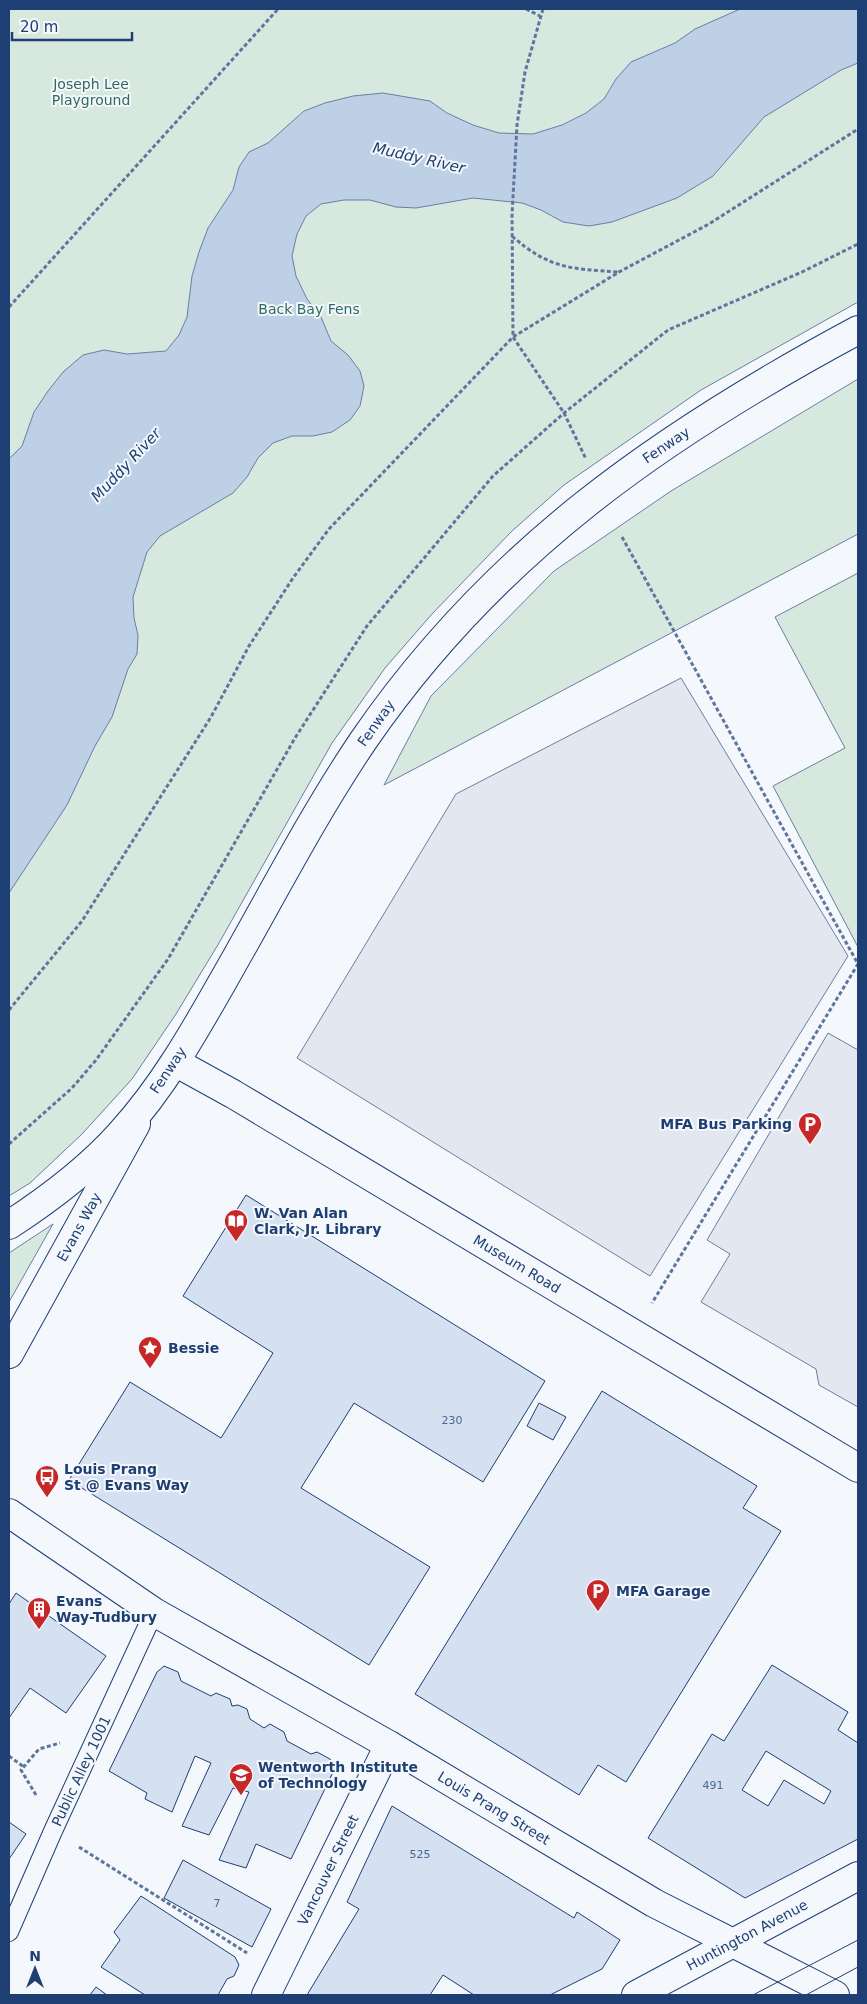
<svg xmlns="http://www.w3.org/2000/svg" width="867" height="2004" viewBox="0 0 867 2004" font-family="'DejaVu Sans',sans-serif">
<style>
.green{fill:#d7e8df;stroke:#687fa3}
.parking{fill:#e3e8f0;stroke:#687fa3}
.water{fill:#bed0e5;stroke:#687fa3}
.building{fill:#d5e0f0;stroke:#1d3f73;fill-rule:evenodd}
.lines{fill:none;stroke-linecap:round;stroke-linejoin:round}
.service-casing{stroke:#1d3f73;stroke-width:20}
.minor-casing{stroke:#1d3f73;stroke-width:30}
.secondary-casing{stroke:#1d3f73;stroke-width:30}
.primary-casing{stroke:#1d3f73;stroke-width:30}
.path{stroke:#5e769c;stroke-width:3;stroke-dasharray:4 2.5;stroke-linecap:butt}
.service{stroke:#f4f7fb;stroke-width:18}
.minor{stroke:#f4f7fb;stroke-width:28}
.secondary{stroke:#f4f7fb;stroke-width:28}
.primary{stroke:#f4f7fb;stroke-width:28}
.tram{stroke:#1d3f73;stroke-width:1}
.labels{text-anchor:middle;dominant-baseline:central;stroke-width:4;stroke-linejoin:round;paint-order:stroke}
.number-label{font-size:11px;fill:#4b6792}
.park-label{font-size:14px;fill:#2c6c60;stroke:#f4f7fb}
.street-label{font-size:14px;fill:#1d3f73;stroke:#f4f7fb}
.poi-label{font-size:14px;font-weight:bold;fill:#1d3f73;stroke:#f4f7fb;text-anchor:start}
.water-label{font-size:15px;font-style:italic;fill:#1d3f73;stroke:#f4f7fb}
</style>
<rect width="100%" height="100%" fill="#f4f7fb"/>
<path class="green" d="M9,9H858V302L701,390L564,485L512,531L432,614L385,668L332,743L219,943L176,1014L132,1079L82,1134L30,1183L9,1196Z
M858,379V534L384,785L431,696L554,571L671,491Z
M858,573V947L773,786L845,748L775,617Z
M53,1224L9,1302V1253Z"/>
<path class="parking" d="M681,678L848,956L650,1276L297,1058L456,794Z
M828,1033L858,1050V1407L819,1385L816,1369L701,1302L730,1254L707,1240Z"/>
<path class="water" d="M740,9H858V63L841,70L764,117L713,176L677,198L612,222L589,226L563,222L541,210L522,203L473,198L416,208L396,207L370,200H344L321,204L306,216L297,234L292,256L296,276L307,299L321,317L331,341L348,355L360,371L364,386L360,406L350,420L332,432L313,436H292L273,443L258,458L247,477L233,493L160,536L147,552L133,597L134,618L138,635L137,654L128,669L112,717L95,746L67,805L9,893V459L22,446L34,412L48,391L63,372L83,355L104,350L127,354L166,351L179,335L187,317L192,276L199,252L208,228L233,190L239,167L249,152L268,143L304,111L325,103L353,96L383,93L430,101L447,113L473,125L499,133L533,134L562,125L586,113L604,99L616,79L631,62L675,43L695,29Z"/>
<path class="building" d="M246,1195L545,1381L483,1482L354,1403L301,1488L430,1567L369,1665L69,1480L130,1382L221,1438L273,1353L183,1296Z
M602,1391L757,1486L743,1508L781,1531L626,1782L598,1765L579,1795L415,1694Z
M539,1403L566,1417L553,1440L527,1426Z
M16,1593L106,1656L66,1713L30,1688L9,1718V1604Z
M772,1665L848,1712L838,1730L858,1743V1839L745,1898L648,1838L712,1734L724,1741ZM766,1751L831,1791L824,1804L784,1780L768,1806L742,1790Z
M164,1666L178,1672L181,1681L211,1696L216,1693L230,1699L232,1706L238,1705L247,1709L250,1719L264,1728L270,1724L284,1732L287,1741L311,1754L317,1752L330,1759L335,1768L291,1859L256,1844L246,1868L219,1860L249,1792L233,1788L209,1835L182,1826L211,1763L195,1756L172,1812L145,1799L147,1793L109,1771L157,1672Z
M392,1806L574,1918L577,1912L620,1940L602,1969L550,1995H474L443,1975L430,1995H307L359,1909L347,1902Z
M9,1822L26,1834L9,1859Z
M183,1860L271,1909L252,1947L164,1898Z
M141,1896L235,1957L239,1965L234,1976L227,1979L218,1995H145L101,1967L120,1940L114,1932Z
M96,1987L107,1995H90Z"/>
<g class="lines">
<g class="service-casing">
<path id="service" d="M9,1932L53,1831L154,1612"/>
</g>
<g class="minor-casing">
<path id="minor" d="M175,1062L233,1094L858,1468
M266,1995L389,1745"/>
</g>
<g class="secondary-casing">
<path id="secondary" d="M9,1354L136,1124
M9,1513L154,1612L389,1745L654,1903L835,1995"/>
</g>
<g class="primary-casing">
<path id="primary" d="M9,1225C49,1199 89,1169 121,1133C162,1088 193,1034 223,981C269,901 311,818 363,741C492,553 660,436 858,330
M636,1995L858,1876"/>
</g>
<path class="path" d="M526,9L540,16
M543,9L525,72L517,125L512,215L513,337L564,413L586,459
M512,236C549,269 572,269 619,272
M9,307L278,9
M622,537L858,964L652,1303
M9,1010L82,921L211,717L249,646L293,578L329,529L513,337L619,272L709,224L858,129
M9,1144L72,1088L96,1060L168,959L295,738L367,626L493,476L564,413L668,330L802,272L858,244
M9,1756L24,1767
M36,1795L21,1770L39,1749L60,1743
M79,1847L247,1953"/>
<use href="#service" class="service"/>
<use href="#minor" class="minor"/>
<use href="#secondary" class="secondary"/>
<use href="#primary" class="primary"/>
<path class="tram" d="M753,1995L858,1940
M806,1995L858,1967"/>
</g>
<defs>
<g id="parking-pin" transform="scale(1.25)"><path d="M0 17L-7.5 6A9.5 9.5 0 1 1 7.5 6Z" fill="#c62828" stroke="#f4f7fb"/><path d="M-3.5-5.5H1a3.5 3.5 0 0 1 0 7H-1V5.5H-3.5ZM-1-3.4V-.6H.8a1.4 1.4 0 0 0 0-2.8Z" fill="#fff"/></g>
<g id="library-pin" transform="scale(1.25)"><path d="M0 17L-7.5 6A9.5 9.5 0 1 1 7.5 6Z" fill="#c62828" stroke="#f4f7fb"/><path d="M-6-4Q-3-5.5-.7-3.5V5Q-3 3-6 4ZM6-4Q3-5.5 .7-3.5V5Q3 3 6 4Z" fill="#fff"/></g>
<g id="sight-pin" transform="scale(1.25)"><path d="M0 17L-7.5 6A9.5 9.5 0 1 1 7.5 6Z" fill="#c62828" stroke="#f4f7fb"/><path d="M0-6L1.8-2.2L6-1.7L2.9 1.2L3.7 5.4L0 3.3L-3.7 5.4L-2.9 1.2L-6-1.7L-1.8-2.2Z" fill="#fff"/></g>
<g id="bus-pin" transform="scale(1.25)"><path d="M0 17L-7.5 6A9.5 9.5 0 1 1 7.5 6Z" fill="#c62828" stroke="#f4f7fb"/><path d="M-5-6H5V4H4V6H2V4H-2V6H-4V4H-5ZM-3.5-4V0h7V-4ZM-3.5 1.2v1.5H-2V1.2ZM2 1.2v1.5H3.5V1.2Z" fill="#fff"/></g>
<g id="building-pin" transform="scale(1.25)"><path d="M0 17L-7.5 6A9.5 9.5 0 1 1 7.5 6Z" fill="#c62828" stroke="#f4f7fb"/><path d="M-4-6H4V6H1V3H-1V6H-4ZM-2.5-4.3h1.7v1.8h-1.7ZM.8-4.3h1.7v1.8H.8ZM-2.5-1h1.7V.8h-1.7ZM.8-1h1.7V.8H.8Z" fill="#fff"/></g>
<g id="university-pin" transform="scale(1.25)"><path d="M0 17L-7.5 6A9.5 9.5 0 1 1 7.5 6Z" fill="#c62828" stroke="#f4f7fb"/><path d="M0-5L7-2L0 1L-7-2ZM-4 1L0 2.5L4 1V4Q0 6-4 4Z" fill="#fff"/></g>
</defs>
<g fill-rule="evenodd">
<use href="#parking-pin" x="810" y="1124"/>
<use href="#library-pin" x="236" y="1221"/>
<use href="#sight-pin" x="150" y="1348"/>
<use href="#bus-pin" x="47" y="1477"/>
<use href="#parking-pin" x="598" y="1591"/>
<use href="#building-pin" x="39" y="1609"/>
<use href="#university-pin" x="241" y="1775"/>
</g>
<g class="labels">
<g class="number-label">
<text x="452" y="1420">230</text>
<text x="713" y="1785">491</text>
<text x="420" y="1854">525</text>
<text x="217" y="1903">7</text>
</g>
<g class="park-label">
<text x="91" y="84">Joseph Lee<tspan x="91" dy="16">Playground</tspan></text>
<text x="309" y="309">Back Bay Fens</text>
</g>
<g class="street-label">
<text transform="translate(666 445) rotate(-34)">Fenway</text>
<text transform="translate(376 723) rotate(-55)">Fenway</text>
<text transform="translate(168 1070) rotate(-56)">Fenway</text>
<text transform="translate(79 1227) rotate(-61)">Evans Way</text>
<text transform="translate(517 1264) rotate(31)">Museum Road</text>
<text transform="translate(81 1771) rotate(-65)">Public Alley 1001</text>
<text transform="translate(494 1808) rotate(31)">Louis Prang Street</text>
<text transform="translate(328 1870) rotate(-64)">Vancouver Street</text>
<text transform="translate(747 1935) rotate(-28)">Huntington Avenue</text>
</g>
<g class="poi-label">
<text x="792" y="1124" text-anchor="end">MFA Bus Parking</text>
<text x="254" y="1213">W. Van Alan<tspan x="254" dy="16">Clark, Jr. Library</tspan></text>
<text x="168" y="1348">Bessie</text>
<text x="64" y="1469">Louis Prang<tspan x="64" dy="16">St @ Evans Way</tspan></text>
<text x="616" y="1591">MFA Garage</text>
<text x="56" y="1601">Evans<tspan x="56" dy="16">Way-Tudbury</tspan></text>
<text x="258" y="1767">Wentworth Institute<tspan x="258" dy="16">of Technology</tspan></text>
</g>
<g class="water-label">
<text transform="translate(419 158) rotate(13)">Muddy River</text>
<text transform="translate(126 465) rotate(-47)">Muddy River</text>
</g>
</g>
<rect width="867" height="2004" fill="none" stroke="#1d3f73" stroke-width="20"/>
<g transform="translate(35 1969)" stroke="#f4f7fb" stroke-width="4" paint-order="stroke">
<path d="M0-4L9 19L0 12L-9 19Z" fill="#1d3f73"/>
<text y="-8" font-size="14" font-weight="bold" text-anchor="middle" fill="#1d3f73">N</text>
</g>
<path d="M12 32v8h120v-8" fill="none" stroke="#1d3f73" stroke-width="2.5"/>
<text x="20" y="32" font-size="15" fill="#1d3f73" stroke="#f4f7fb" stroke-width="4" paint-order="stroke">20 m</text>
</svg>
